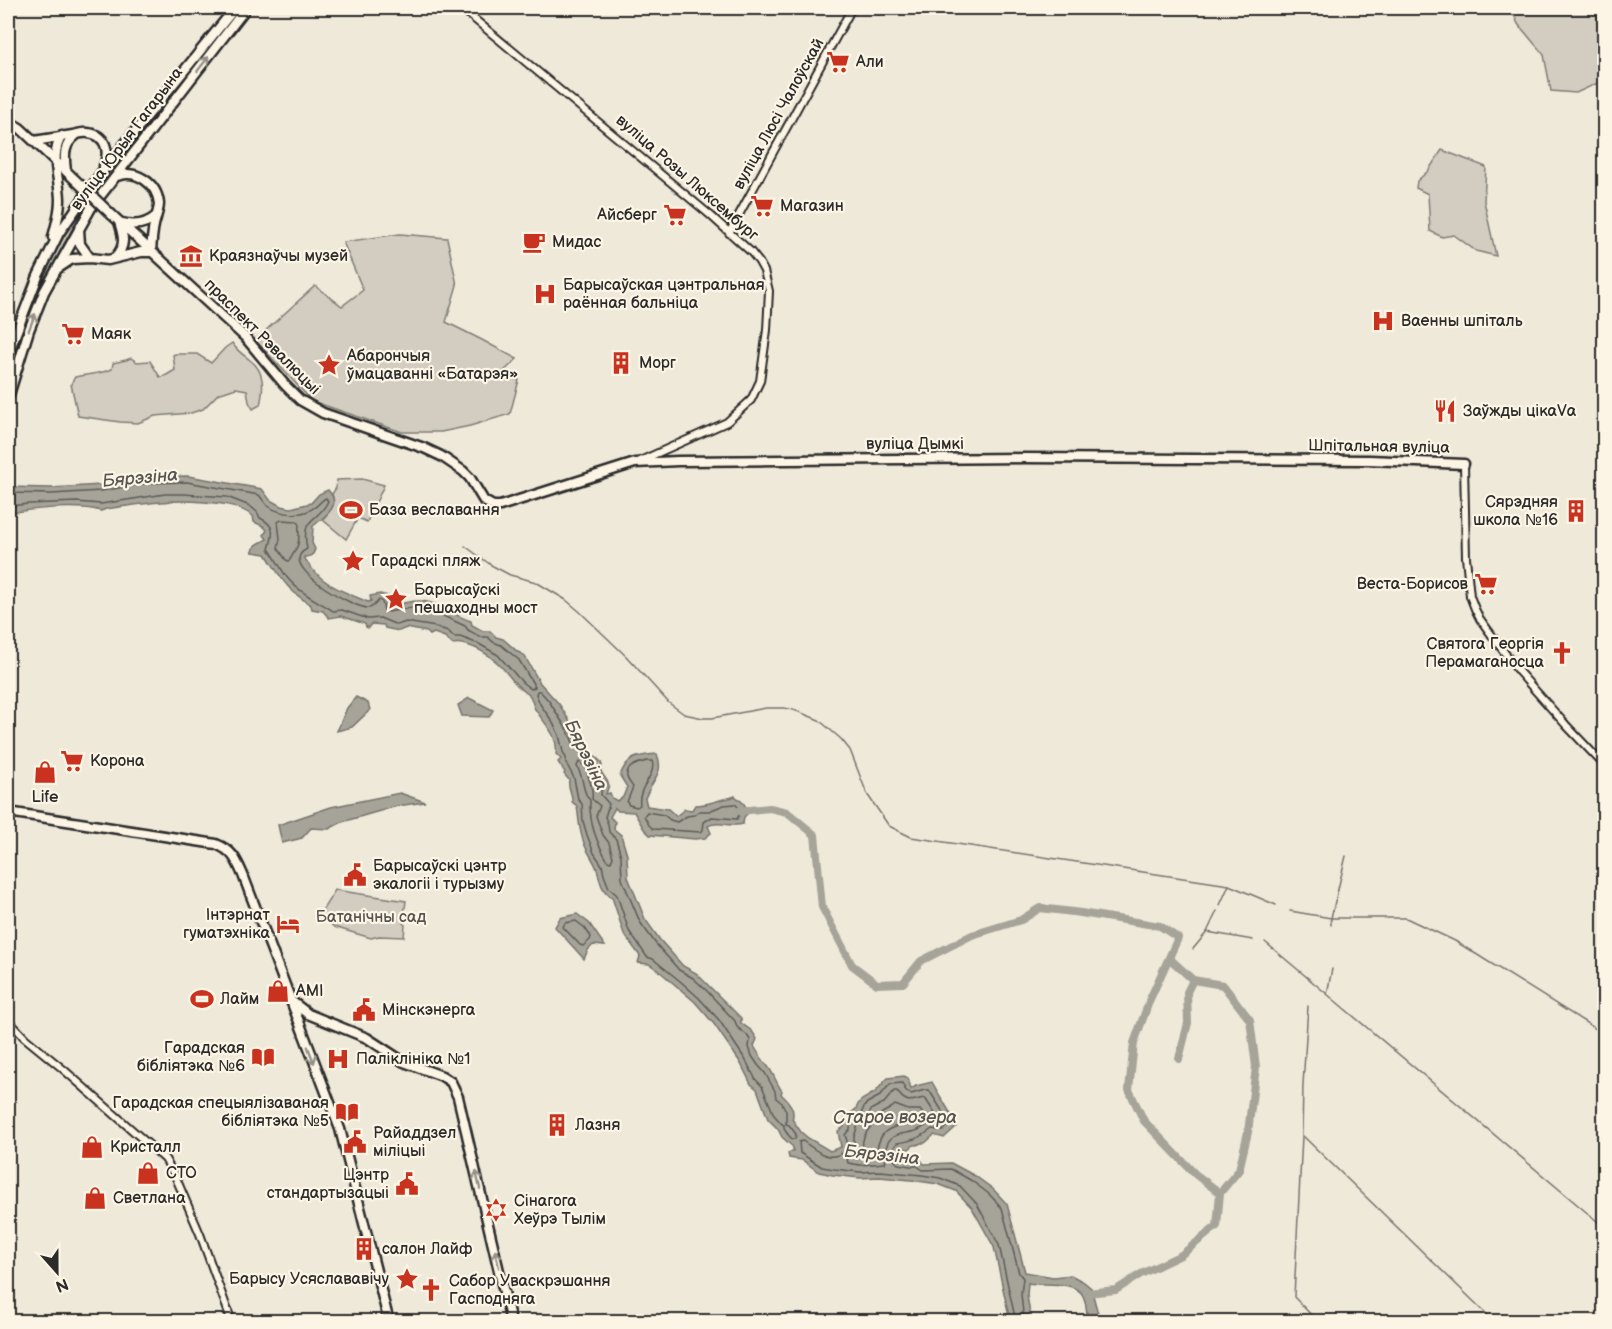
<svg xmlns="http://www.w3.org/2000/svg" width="1612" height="1329" viewBox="0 0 1612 1329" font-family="'Balsamiq Sans',sans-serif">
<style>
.green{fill:#d2cdc0;stroke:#7e7c76;stroke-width:1.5}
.water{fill:#a6a399;stroke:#75736d;stroke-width:1.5}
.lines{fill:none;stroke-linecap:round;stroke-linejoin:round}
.shore{stroke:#5c5b57;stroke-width:1.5}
.stream{stroke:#75736d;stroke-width:1.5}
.river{stroke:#a6a399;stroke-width:8}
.minor-casing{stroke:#2b2b2b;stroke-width:10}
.major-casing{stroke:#2b2b2b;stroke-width:13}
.minor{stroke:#fcf5e5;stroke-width:6}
.major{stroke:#fcf5e5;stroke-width:8}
.major-bridge-casing{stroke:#2b2b2b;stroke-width:13;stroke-linecap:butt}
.major-bridge{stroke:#fcf5e5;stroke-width:8}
.oneway{stroke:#949088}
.labels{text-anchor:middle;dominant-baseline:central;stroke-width:4.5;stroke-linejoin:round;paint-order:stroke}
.poi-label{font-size:16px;fill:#2b2b2b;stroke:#fcf5e5;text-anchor:start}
.street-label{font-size:16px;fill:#2b2b2b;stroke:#fcf5e5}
.park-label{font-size:16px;fill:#555450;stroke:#fcf5e5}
.water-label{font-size:18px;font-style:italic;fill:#565552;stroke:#fcf5e5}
</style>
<rect width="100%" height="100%" fill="#efe9da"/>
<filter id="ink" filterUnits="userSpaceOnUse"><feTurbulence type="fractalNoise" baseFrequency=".0167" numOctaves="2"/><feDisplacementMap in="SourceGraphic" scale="12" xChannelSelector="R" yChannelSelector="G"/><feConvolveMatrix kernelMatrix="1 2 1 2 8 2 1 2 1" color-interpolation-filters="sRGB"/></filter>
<g filter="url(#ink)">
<path class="green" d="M1511,8H1597L1600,82L1576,93L1551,91L1544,55L1518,24Z
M161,105L162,106L143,131L141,136L81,212L44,281L19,345L17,343L41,280L78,210Z
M1442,150L1486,167L1484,201L1496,256L1476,251L1454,235L1442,237L1430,231L1428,194L1416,188L1417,181L1428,171Z
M400,234L447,238L457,285L446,322L482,340L517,359L499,376L519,380L510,414L470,426L441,432H402L312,401L255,340L315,286L342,306L363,290L343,242Z
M232,343C237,351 242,354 250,360C265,371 264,388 260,405L253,409L249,402L247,390L236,388L218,394L203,409L191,413L155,416L138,423L120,422L78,416L71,384L75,377C87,374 101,374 112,369L113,363L126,360L131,358L137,362L150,361L160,377L165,376L175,370L173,355L175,354H197L211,363L225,348Z
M362,479L384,485L367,522L358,518L346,539L323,520C330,508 337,508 332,494L336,488L337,480Z
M335,890L406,901L403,923L405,925L404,937L379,936L371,938L334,927L320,914Z"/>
<path class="water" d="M188,476L262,489L270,500L281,506L291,508L311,503L319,494L328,490C343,506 324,517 313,526L312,543L315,549C313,556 310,557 304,557C318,583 341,591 368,602L371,601L370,596L380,594L388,596L389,607C398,605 408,601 417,601C437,600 453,616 471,621L472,625L483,631H490L496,637L503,639L518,652L524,655L540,683L559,704L575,730L578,741L601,762L602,766L600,769C603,777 607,779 609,785L606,794L610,793L612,798L617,801L623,797L627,787L620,776C627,756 638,756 657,754C662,767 659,773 652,784C649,788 648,793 645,798L647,806L668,809L676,816L685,809L692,810L695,805C706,805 710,803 720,800C726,798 729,799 735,796C741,801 747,805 748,813L744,817L743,824C732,828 718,820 708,826L711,833L705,838L695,839L650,835L644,829L634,812L618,811L615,808L610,817L615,822L614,829L621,835L627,855L628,877L645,919L660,940L683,966L696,973L741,1018V1023L752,1031L757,1039L754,1046C758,1054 763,1060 769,1068C774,1075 777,1084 782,1091L781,1094C788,1100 796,1110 792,1119L801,1132L808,1138L830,1151L841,1147L838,1131L844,1127C842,1117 850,1114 856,1109C859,1099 866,1098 874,1093C879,1089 883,1082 888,1078L904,1076L908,1078L911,1089L916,1086L932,1082C940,1097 950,1111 957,1126L944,1138L934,1135L925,1143H921L917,1145H914L909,1149L900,1148L899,1158L910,1160L920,1159L924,1164L951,1163L975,1176L993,1189L1007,1204L1025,1272L1053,1277L1071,1275L1084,1282L1091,1288L1097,1310L1101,1319L1104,1321H1089C1085,1313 1088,1303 1082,1294C1071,1280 1044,1286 1028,1283L1027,1295L1031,1321H1010L994,1247L972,1208L956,1191L938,1184L911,1180L879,1177L860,1178L833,1175L819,1172L802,1160L789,1158L788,1153L793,1151V1147L782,1137L778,1129L768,1119L757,1089L751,1084L740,1062L714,1024L695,1002L658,970L649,964L638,963L640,956L624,934L612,897C601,891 600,880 597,869C594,860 587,852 584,843C579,831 579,819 577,806L572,802C573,793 567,788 569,780L564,774L565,772L558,762L561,759L556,754C559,736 544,723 535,709C533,705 532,700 530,696C527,693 522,690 519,687C510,679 504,667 494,660C484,651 465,641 452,644L445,637L434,633L430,635L427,632L406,628L399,631L385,628L384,625L371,624L368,628L366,627L365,624L341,616L329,618L323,611L312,609L311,605C285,588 282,579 266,554L252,552L256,545L267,539L264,535L267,530L263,526L254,522L253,516C236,504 223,504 204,502C169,499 140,504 106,509L101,511C79,504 31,509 8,513V487L51,488L101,485L147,477Z
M356,697L368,703L370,710L352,727L337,731L347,708Z
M469,698L493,710L489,717L462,716L458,705Z
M400,793L425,802L397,806L342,822L329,829L311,828L302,838L282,843L278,825L331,807Z
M577,914L589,923L605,946L593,945L588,950L584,959L555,927L560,918Z"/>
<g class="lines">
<path class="shore" d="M8,493L51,494L101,491L148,483L187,482L259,495C262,498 264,503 268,506C281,515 302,517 315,507C320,504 321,500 326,498L328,501C318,523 300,516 307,549C305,550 301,553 300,555C291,573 354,608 368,608C373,608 376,603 379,600L382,602L384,610L388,612L417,607L426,608L465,626L468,630L480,637H488L493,642L501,645L519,660L535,687L531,689L523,683L498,655L479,644L460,637H454L448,631L436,627L406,622L397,625L380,618L368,619L342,610L333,611C319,601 302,595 290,581C281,571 277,559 269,549C273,535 277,526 260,518L257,512L250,506L227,497L184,494H165L101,504L76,502L29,504L8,506
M281,520L297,521L299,523C298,530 300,538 298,544C298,546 290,560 289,561L286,560L278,548L280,539L278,522Z
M537,691H540L549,701L569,733L574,745L594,764V772L602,785L601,795L609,804L605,817L608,824L609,832L616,839L621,856L622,879L640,922L656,944L679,970L693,978L706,990L735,1021L737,1027L747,1035L750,1040L749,1047L752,1056L758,1065L765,1073L775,1091L776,1098L782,1103L786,1111V1124L789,1125L796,1134L795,1139H792C788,1135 783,1130 784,1125L782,1124L774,1115L762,1086L756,1080L745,1059L719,1020L699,998L680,981L653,959L647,957L629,931L617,895L609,888L604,875L602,865L594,853L587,835L583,821L582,804L578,799L574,778L566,763V758L563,752L559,735L552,721L540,704L536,694Z
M647,761H652C657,776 637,786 640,805L637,807L629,805L627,802L633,787C631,784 628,781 627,777C625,766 639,763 647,761Z
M579,762L586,767C588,780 594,786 592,799L600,806L596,816L603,835L609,843L613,857L611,862L608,861C596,842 589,821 590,800C583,794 584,784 581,776C580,772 578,769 577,766Z
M735,804L741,810L737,819L712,817L704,822L703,830L701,832L653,829L649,825L644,816L647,812L664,815L670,820L677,822L687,816L694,815L699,811H709L724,805Z
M576,921L585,928L591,937L590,940L583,946L580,945L563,927L565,923Z
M894,1091H897C907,1106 912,1100 925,1098L937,1117V1120C929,1123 927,1125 920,1129C912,1134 900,1132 893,1137C890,1139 888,1141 887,1145C884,1151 887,1158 885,1163L860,1165L848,1163L847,1159L854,1150V1137L858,1125L867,1118L872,1109L884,1103Z
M895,1105L908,1110H920L923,1114C902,1133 881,1117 876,1154L864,1155C860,1141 864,1134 873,1124C875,1122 876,1118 878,1116C881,1113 891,1109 895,1105Z
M1016,1322L999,1245L977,1204L960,1186L940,1178L922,1175L880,1171L860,1172L834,1169L822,1167L800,1153L799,1142L803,1141C816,1151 833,1165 846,1149L847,1141L845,1135L850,1129L851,1121L861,1114L864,1107L867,1103L880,1096L890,1084L902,1083L906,1091L911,1094L925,1090H929L946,1117L949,1125L943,1131L932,1129C920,1138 912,1141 897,1143L893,1149L894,1160L898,1164L910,1166H917L923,1170L951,1169L972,1181L989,1194L1002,1208L1019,1273L1023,1278L1021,1294L1024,1322"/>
<path class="stream" d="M465,546L491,565L510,575L536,582L566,600L579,611L626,656L669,703L684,714L703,718H712L766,708H784L794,710L819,720L841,739L850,750L867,794L889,826L911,837L1229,885
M1346,856L1331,918H1406L1455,941L1604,1034
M1220,905L1229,885L1276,905
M1290,911L1331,918V925
M1207,932L1217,911
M1265,942L1327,994L1332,969
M1193,949L1207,932L1253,940
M1327,994L1604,1227
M1308,1006L1303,1085L1302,1135L1495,1322
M1302,1136L1294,1297L1318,1322"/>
<path class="river" d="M739,811L770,808L787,812L815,835L822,907L852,965L877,984L903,983L921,961L972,935L1021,920L1040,908L1081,913L1160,926L1178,938L1150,999L1134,1043L1129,1090L1144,1121L1195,1174L1220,1193L1217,1226L1181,1255L1141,1274L1116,1290L1087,1293
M1169,958L1193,980L1223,985L1250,1020L1256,1067L1248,1132L1239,1170L1220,1193
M1179,1059L1188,1023L1187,992L1193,980"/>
<g class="minor-casing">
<path id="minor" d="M461,8L710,215L751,252L759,262L764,271L769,291L767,330L760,381L751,400L727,422L640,461
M729,233L852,8
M1464,464L1466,557L1470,596L1475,609L1480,619L1518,671L1566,725L1604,765
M8,1020L25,1038L63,1069L165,1159L176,1178L200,1234L232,1322"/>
</g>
<g class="major-casing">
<path id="major" d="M8,10L10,8
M8,121L20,128L68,173
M34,141C47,139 60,137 73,135C78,134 83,132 88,133C106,135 110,151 104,166
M66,171C64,156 63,145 76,135
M117,176C136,169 157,183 159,204C159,209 157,213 156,218C152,229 152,240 151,252
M112,215L245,337L285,385L300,400L323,413L424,448L441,456L463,471L470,478L484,501L493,506H500L635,463L678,461L1024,458L1369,460L1464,464
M122,223C134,226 146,225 156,216
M79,229L80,244L90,258
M53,237C56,225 60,213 60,200C60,180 49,153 62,136
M115,258C126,246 124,237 119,222
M57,269L72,259L90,258L108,260L141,252H151
M8,354L38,276L59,233L102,172L235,8
M8,398L29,330L44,292L91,208L246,8
M8,812L216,844C233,851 236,859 243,875L340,1129L389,1322
M290,1000L308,1014L367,1038L404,1062L442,1076L451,1082L458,1097L511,1322"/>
</g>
<use href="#minor" class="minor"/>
<use href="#major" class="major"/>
<g class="major-bridge-casing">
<path id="major-bridge" d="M68,173L112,215"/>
</g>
<use href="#major-bridge" class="major-bridge"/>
</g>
<defs><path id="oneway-shaft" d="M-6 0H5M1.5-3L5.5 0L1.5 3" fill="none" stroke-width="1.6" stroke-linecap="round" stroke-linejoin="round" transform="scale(1.5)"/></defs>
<g class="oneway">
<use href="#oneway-shaft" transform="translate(203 64) rotate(-52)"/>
<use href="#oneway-shaft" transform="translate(32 322) rotate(-69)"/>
<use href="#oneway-shaft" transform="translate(311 1055) rotate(69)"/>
<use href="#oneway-shaft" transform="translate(478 1180) rotate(-103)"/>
<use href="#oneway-shaft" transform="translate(497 1259) rotate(-103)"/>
</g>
</g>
<defs>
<g id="supermarket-bare" transform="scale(1.8)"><path d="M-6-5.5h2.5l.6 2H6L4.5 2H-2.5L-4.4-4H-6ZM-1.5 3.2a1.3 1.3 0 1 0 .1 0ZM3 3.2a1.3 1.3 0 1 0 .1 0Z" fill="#c8321e" stroke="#fcf5e5" stroke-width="2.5" paint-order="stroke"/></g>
<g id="cafe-bare" transform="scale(1.8)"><path d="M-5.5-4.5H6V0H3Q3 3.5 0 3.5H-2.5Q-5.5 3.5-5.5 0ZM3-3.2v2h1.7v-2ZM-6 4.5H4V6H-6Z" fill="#c8321e" stroke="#fcf5e5" stroke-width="2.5" paint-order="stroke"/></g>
<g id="museum-bare" transform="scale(1.8)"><path d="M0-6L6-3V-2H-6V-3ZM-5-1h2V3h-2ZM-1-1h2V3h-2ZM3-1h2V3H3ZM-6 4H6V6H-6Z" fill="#c8321e" stroke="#fcf5e5" stroke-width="2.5" paint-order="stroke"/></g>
<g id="hospital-bare" transform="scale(1.8)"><path d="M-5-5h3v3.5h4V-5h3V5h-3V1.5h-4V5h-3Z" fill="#c8321e" stroke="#fcf5e5" stroke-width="2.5" paint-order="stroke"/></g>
<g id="building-bare" transform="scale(1.8)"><path d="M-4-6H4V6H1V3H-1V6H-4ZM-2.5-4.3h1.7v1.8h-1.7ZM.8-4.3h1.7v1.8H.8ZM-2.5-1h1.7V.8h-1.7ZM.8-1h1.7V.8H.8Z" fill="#c8321e" stroke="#fcf5e5" stroke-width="2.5" paint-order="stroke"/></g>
<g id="sight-bare" transform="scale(1.8)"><path d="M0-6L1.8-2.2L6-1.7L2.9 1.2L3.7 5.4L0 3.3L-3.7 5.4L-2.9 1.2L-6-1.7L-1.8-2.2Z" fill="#c8321e" stroke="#fcf5e5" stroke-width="2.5" paint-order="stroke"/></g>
<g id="restaurant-bare" transform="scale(1.8)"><path d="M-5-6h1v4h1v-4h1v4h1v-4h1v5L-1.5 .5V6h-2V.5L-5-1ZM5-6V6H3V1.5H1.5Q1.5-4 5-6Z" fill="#c8321e" stroke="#fcf5e5" stroke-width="2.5" paint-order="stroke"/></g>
<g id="stadium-bare" transform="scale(1.8)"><path d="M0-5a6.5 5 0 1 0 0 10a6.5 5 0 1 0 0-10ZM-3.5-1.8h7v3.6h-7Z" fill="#c8321e" stroke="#fcf5e5" stroke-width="2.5" paint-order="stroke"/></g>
<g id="church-bare" transform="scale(1.8)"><path d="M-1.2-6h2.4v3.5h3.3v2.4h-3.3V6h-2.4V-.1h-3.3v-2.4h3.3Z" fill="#c8321e" stroke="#fcf5e5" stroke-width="2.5" paint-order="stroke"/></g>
<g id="shop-bare" transform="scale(1.8)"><path d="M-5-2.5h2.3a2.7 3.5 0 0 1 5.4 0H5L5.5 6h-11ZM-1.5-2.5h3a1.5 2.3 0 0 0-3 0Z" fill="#c8321e" stroke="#fcf5e5" stroke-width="2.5" paint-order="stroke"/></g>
<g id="civic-bare" transform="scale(1.8)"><path d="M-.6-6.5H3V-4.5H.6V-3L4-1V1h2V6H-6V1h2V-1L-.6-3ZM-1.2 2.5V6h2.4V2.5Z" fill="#c8321e" stroke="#fcf5e5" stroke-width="2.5" paint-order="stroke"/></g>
<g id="hotel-bare" transform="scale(1.8)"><path d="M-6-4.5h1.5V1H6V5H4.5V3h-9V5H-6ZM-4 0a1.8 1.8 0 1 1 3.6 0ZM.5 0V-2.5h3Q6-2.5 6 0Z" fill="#c8321e" stroke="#fcf5e5" stroke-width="2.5" paint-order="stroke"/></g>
<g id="library-bare" transform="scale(1.8)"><path d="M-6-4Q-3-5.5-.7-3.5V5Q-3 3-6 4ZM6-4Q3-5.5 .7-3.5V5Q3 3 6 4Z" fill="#c8321e" stroke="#fcf5e5" stroke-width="2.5" paint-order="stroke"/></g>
<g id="synagogue-bare" transform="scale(1.8)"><path d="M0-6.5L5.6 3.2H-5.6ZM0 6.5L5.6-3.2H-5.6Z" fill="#c8321e" stroke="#fcf5e5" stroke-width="2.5" paint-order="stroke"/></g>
</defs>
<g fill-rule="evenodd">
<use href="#supermarket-bare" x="838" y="62"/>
<use href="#supermarket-bare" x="762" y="206"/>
<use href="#supermarket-bare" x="675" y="215"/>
<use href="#cafe-bare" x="534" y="242"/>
<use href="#museum-bare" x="191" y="256"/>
<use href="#hospital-bare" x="545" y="294"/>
<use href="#hospital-bare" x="1383" y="321"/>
<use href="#supermarket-bare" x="73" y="334"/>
<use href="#building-bare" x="621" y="363"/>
<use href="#sight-bare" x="329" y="365"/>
<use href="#restaurant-bare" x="1445" y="411"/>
<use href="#stadium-bare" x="351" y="510"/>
<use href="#building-bare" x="1576" y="511"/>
<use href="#sight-bare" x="353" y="561"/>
<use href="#supermarket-bare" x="1486" y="584"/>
<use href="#sight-bare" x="396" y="599"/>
<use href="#church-bare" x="1562" y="653"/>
<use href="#supermarket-bare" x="72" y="761"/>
<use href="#shop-bare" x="45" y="772"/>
<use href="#civic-bare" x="355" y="875"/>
<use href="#hotel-bare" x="288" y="924"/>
<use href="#shop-bare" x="278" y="991"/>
<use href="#stadium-bare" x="202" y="999"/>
<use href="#civic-bare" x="364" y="1010"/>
<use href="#library-bare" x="263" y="1057"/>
<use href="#hospital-bare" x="338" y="1059"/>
<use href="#library-bare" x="347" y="1112"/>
<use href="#building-bare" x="557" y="1125"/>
<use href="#civic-bare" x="355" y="1142"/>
<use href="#shop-bare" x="92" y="1147"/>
<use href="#shop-bare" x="148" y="1173"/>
<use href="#civic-bare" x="407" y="1184"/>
<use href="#shop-bare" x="95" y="1198"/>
<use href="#synagogue-bare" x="496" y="1210"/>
<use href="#building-bare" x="364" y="1249"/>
<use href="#sight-bare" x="407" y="1279"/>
<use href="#church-bare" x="431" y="1290"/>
</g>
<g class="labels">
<g class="poi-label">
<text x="856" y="62">Али</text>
<text x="780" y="206">Магазин</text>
<text x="657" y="215" text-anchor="end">Айсберг</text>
<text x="552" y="242">Мидас</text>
<text x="209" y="256">Краязнаўчы музей</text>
<text x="563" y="285">Барысаўская цэнтральная<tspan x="563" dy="18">раённая бальніца</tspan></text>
<text x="1401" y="321">Ваенны шпіталь</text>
<text x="91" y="334">Маяк</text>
<text x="347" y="356">Абарончыя<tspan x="347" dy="18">ўмацаванні «Батарэя»</tspan></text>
<text x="639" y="363">Морг</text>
<text x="1463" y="411">Заўжды цікаVа</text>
<text x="1558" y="502" text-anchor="end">Сярэдняя<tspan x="1558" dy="18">школа №16</tspan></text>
<text x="369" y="510">База веславання</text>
<text x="371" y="561">Гарадскі пляж</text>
<text x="1468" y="584" text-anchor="end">Веста-Борисов</text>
<text x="414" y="590">Барысаўскі<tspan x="414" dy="18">пешаходны мост</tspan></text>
<text x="1544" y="644" text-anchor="end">Святога Георгія<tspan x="1544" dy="18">Перамаганосца</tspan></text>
<text x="90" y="761">Корона</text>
<text x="45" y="797" text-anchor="middle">Life</text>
<text x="373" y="866">Барысаўскі цэнтр<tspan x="373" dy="18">экалогіі і турызму</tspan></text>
<text x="270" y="915" text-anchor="end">Інтэрнат<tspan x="270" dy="18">гуматэхніка</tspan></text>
<text x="296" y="991">АМІ</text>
<text x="220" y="999">Лайм</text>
<text x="382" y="1010">Мінскэнерга</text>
<text x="245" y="1048" text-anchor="end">Гарадская<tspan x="245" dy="18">бібліятэка №6</tspan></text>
<text x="356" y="1059">Паліклініка №1</text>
<text x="329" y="1103" text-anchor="end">Гарадская спецыялізаваная<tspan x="329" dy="18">бібліятэка №5</tspan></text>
<text x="575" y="1125">Лазня</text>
<text x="373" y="1133">Райаддзел<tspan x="373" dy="18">міліцыі</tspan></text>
<text x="110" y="1147">Кристалл</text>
<text x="166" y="1173">СТО</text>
<text x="389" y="1175" text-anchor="end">Цэнтр<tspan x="389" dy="18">стандартызацыі</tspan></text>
<text x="113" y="1198">Светлана</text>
<text x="514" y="1201">Сінагога<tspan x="514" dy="18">Хеўрэ Тылім</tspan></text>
<text x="382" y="1249">салон Лайф</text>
<text x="389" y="1279" text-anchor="end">Барысу Усяслававічу</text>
<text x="449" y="1281">Сабор Уваскрэшання<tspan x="449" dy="18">Гасподняга</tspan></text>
</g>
<g class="street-label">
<text transform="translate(779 114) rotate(-61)">вуліца Люсі Чалоўскай</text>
<text transform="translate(127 139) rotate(-53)">вуліца Юрыя Гагарына</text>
<text transform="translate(687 178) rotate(41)">вуліца Розы Люксембург</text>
<text transform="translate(262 337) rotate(45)">праспект Рэвалюцыі</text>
<text x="915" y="444">вуліца Дымкі</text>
<text transform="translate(1379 447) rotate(1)">Шпітальная вуліца</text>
</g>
<g class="park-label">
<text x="371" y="917">Батанічны сад</text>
</g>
<g class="water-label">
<text transform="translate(140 478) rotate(-5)">Бярэзіна</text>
<text transform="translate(586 755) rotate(64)">Бярэзіна</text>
<text x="895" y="1117">Старое возера</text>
<text transform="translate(882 1155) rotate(6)">Бярэзіна</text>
</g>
</g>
<rect width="1612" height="1329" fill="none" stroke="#fcf5e5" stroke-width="30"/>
<rect x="15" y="15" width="1582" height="1299" fill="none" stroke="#2b2b2b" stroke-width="2" filter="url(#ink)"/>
<g transform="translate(57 1272) rotate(159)" stroke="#fcf5e5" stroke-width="4.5" paint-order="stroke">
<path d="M0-4.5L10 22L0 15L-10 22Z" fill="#2b2b2b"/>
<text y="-9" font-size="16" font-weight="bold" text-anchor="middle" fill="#2b2b2b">N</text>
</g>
</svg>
